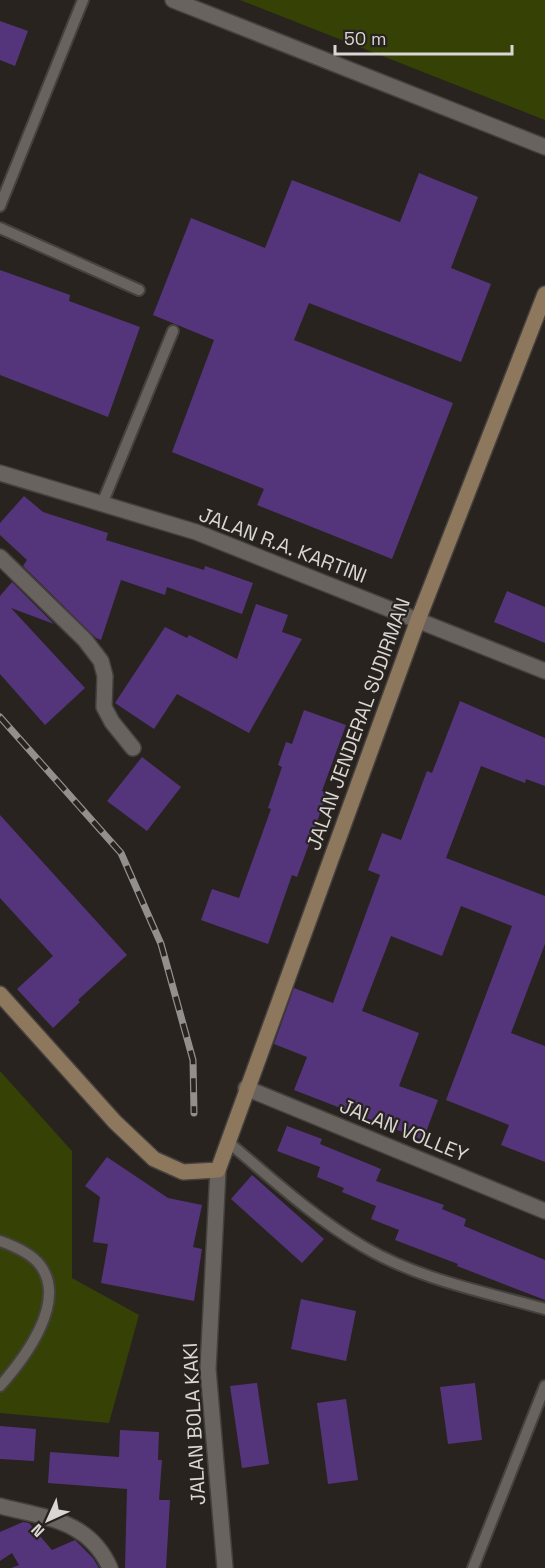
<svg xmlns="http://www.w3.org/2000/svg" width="545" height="1568" viewBox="0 0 545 1568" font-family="'Space Grotesk',sans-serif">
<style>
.green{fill:#364105}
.building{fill:#54357b}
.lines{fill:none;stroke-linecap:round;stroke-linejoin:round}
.service-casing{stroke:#45413e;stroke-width:14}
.minor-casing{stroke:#45413e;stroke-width:18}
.tertiary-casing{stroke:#45413e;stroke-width:18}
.secondary-casing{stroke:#45413e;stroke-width:18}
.service{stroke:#68635e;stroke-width:10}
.minor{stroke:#68635e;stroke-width:15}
.tertiary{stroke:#68635e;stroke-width:15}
.secondary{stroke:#8e785d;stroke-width:15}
.rail-casing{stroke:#938f8d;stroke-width:7}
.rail{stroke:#28231f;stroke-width:4.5;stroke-dasharray:14;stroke-linecap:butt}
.labels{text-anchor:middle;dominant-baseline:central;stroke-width:4.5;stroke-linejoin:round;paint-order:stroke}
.street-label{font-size:20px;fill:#d9d6d4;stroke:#28231f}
</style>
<rect width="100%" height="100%" fill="#28231f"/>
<path class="green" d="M240,0H545V120Z
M0,1071L72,1151V1278L139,1315L109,1423L0,1413Z"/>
<path class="building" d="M0,21L28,31L15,66L0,60Z
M419,173L478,197L451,268L491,284L461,362L309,303L294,340L453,403L392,559L257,505L264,489L172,452L214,340L153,315L191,218L265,248L292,180L400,222Z
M0,270L70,295L69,301L140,327L108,417L0,375Z
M24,496L43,512L108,533L106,540L204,570L205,566L253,583L242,614L167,587L165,595L121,580L101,640L96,638L23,566L27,560L0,535V523Z
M12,582L54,624L11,608L85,688L45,725L0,674V596Z
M507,591L545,607V643L494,622Z
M256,604L288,615L282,632L302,639L249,733L177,694L154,729L115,703L165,627L187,638L189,635L237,659Z
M460,701L545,738V786L526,779L525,783L481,766L446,858L545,896V944L511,1033L545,1046V1162L501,1145L509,1125L446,1100L512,926L461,906L442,956L391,936L362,1011L419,1033L399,1086L438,1100L423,1140L294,1090L307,1057L274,1044L294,988L333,1003L380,875L368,870L382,833L401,840L427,771L432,773Z
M304,710L346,725L322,791L327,792L316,825L297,877L292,875L268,944L201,920L212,889L239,898L271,809L268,808L282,767L278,765L286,742L292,744Z
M142,757L181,787L147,831L107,801Z
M0,815L127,955L78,1000L80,1002L53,1028L17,989L53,956L0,898Z
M287,1126L322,1139L320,1144L381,1169L376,1181L444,1205L442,1209L466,1219L464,1226L545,1260V1300L457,1266L458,1264L395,1240L399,1230L371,1219L376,1206L342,1192L344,1188L317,1177L320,1167L277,1151Z
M107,1157L168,1198L202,1205L193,1247L202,1249L194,1301L101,1283L108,1244L93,1242L100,1197L85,1186Z
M252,1175L324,1239L302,1263L231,1199Z
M301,1299L356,1311L346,1361L291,1349Z
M257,1383L269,1464L242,1468L230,1386Z
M475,1383L482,1440L448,1444L440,1387Z
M346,1399L358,1480L328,1484L317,1403Z
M0,1426L36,1429L34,1461L0,1459Z
M120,1430L159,1432L158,1460H162L159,1500H170L166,1568H125L127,1489L48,1483L50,1452L119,1457Z
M23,1522L29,1523L52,1550L75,1540L93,1558L99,1568H11L19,1565L12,1553L0,1561V1532Z"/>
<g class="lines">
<g class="service-casing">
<path id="service" d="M0,206L83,0
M0,228L139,290
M102,504L173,331
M227,1141C271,1178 314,1218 364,1247C418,1279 485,1292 545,1309
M0,1241C14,1246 31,1253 40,1265C68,1302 24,1359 0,1386
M473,1568L545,1386"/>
</g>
<g class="minor-casing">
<path id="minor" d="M173,0L545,147
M0,557L85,640L101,661L105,676L104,707L112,722L133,748
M246,1088L545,1211
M218,1170L208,1369L225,1568
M0,1506C46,1518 89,1520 110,1568"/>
</g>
<g class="tertiary-casing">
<path id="tertiary" d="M0,473L196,532L545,671"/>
</g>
<g class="secondary-casing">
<path id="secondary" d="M0,994L115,1122L154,1159L183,1172L218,1170L418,620L545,294"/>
</g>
<use href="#service" class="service"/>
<use href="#minor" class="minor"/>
<use href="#tertiary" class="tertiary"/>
<use href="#secondary" class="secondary"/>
<g class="rail-casing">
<path id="rail" d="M0,717L121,853L161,944L193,1060L194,1113"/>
</g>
<use href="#rail" class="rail"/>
</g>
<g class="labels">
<g class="street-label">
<text transform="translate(283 545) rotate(21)">JALAN R.A. KARTINI</text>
<text transform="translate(358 724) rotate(-70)">JALAN JENDERAL SUDIRMAN</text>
<text transform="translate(404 1130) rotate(22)">JALAN VOLLEY</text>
<text transform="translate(194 1424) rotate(-93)">JALAN BOLA KAKI</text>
</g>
</g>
<g transform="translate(48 1520) rotate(225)" stroke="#28231f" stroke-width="4.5" paint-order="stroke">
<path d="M0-4.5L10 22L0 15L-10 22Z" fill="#d9d6d4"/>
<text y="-9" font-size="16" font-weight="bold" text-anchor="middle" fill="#d9d6d4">N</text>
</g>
<path d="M335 45v9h177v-9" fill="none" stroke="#d9d6d4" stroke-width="3"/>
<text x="344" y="45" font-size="18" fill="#d9d6d4" stroke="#28231f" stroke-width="4.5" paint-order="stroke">50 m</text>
</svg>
